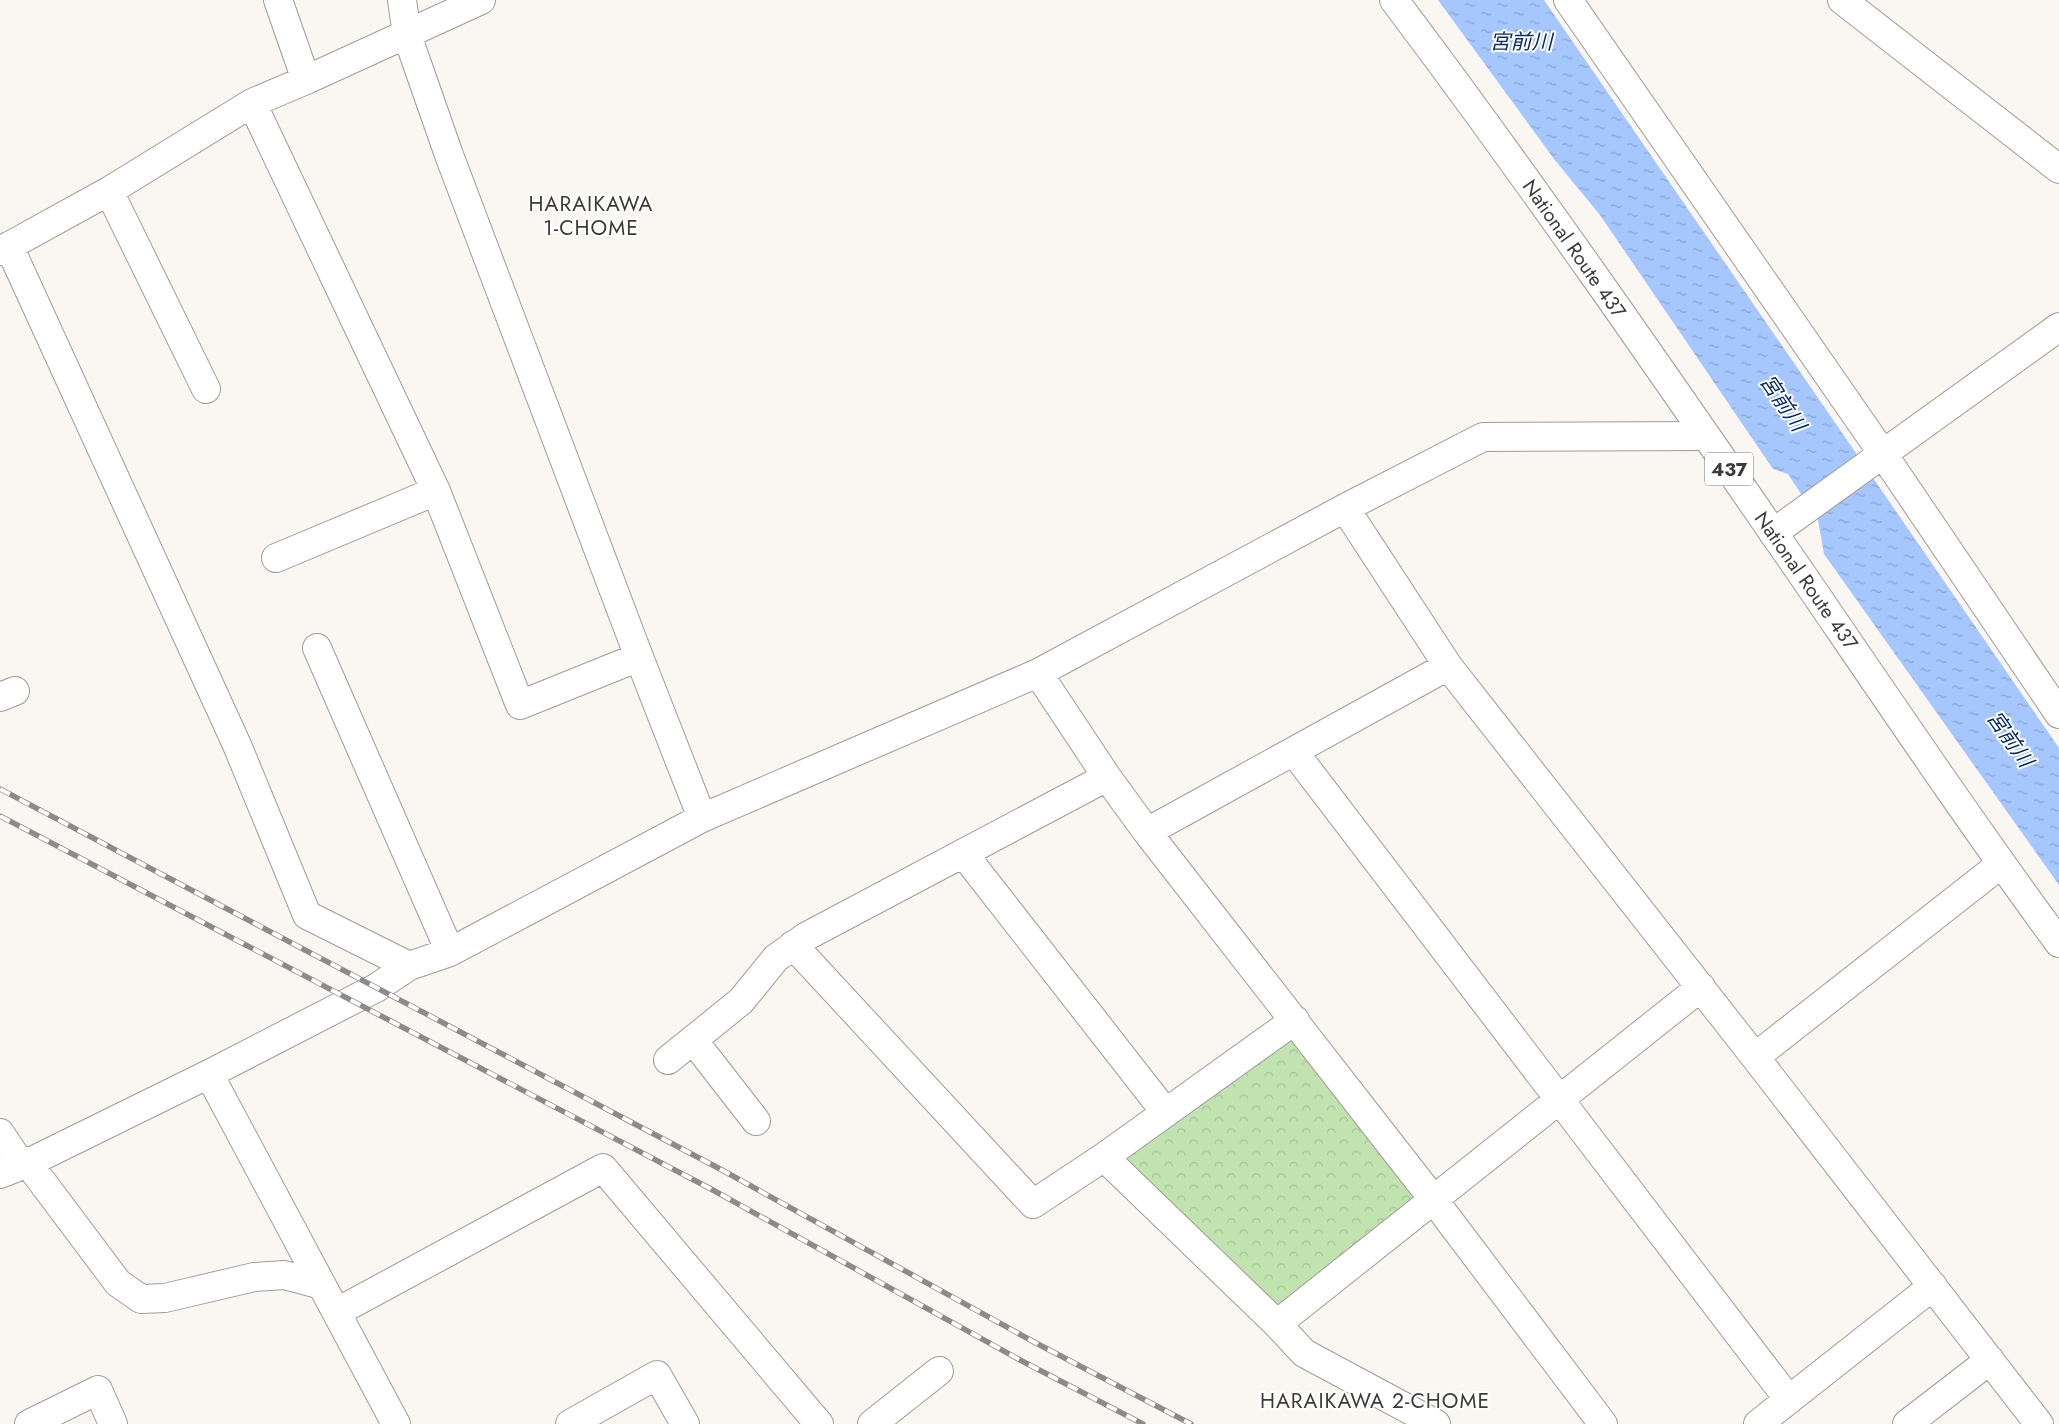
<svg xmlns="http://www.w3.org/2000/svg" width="2059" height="1424" viewBox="0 0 2059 1424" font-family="Jost,'Noto Sans JP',sans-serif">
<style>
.park{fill:url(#park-crowns)}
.water{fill:url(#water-ripples)}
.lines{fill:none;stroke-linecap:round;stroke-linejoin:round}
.minor-casing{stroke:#9f9c98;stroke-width:30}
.trunk-casing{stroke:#9f9c98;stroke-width:30}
.minor{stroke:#fff;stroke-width:28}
.trunk{stroke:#fff;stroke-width:28}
.rail-casing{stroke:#8d8b89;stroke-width:5.5}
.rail{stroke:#fff;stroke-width:4;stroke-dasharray:11;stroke-linecap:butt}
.labels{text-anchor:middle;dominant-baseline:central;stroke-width:4;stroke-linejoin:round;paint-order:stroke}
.shield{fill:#fff;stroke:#767675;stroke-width:1}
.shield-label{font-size:19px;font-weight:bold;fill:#3c3b3a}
.street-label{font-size:20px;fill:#3c3b3a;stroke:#fff}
.water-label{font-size:21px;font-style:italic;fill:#092c65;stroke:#fff}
.neighbourhood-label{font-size:21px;letter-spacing:1px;fill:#3c3b3a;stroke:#fff}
</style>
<defs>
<pattern id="park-crowns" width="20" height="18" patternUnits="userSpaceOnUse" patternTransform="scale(1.25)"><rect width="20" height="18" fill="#c1e3b0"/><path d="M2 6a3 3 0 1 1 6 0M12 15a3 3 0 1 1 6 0" fill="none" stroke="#a7c498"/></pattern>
<pattern id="water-ripples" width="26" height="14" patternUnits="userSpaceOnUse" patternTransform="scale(1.25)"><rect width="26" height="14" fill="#a6c7fd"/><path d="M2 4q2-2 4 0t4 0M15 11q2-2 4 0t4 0" fill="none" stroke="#88a3ce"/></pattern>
</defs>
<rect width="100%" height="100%" fill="#faf7f3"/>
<path class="park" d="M1295,1035L1420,1201L1280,1312L1121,1158Z"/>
<path class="water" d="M1438,0H1544L2059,748V885L1824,554L1818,520L1788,474L1773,469L1600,215L1554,159Z"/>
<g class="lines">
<g class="minor-casing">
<path id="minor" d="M278,0L306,80
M402,0L407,35L449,155L639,657L702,818
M1568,0L1883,454L2059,714
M1842,0L2059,169
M252,103L436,491L520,705L639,657
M109,191L206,389
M9,246L237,745L307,915L409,966
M0,251L109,191L252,103L306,80L481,0
M1345,508L1448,666L1755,1057L2039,1424
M1773,533L2059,327
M276,558L436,491
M317,648L450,952
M1038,673L1107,777L1147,832L1433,1199L1603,1424
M0,697L15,691
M1294,752L1789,1400
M1147,832L1448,666
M963,853L1166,1113
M793,945L1033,1204L1104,1157L1295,1020
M693,1040L756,1121
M1755,1057L2001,864
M668,1060L741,1001L776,958L807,936L1107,777
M209,1074L396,1424
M0,1133L16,1157L28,1163L118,1283L141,1299L165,1298L254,1277L284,1275L322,1285
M1104,1157L1277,1324L1304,1353L1436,1424
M0,1174L28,1163L209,1074L376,988L409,966L450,952L702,818L1038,673L1345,508L1483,437L1706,436
M337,1312L603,1168L819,1424
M1277,1324L1701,987
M29,1424L98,1390L113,1424
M570,1424L657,1375L685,1424
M872,1424L939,1371
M1758,1424L1933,1286
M1907,1424L1990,1360"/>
</g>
<g class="trunk-casing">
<path id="trunk" d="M1394,0C1538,191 1674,389 1810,586C1892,706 1973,826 2059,943"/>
</g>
<use href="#minor" class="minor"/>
<use href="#trunk" class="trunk"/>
<g class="rail-casing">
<path id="rail" d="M0,789L722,1170L1034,1342L1191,1424
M0,816L711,1189L1022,1361L1143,1424"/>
</g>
<use href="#rail" class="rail"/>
</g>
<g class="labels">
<rect class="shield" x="1705" y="452.5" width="48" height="33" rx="4"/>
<g class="shield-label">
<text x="1729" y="469">437</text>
</g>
<g class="street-label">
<text transform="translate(1574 249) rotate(55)">National Route 437</text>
<text transform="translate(1806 581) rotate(55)">National Route 437</text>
</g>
<g class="water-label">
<text x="1521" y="42">宮前川</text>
<text transform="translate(1783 403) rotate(56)">宮前川</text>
<text transform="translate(2010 739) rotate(55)">宮前川</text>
</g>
<g class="neighbourhood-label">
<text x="591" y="204">HARAIKAWA<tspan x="591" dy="24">1-CHOME</tspan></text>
<text x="1375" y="1401">HARAIKAWA 2-CHOME</text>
</g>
</g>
</svg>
